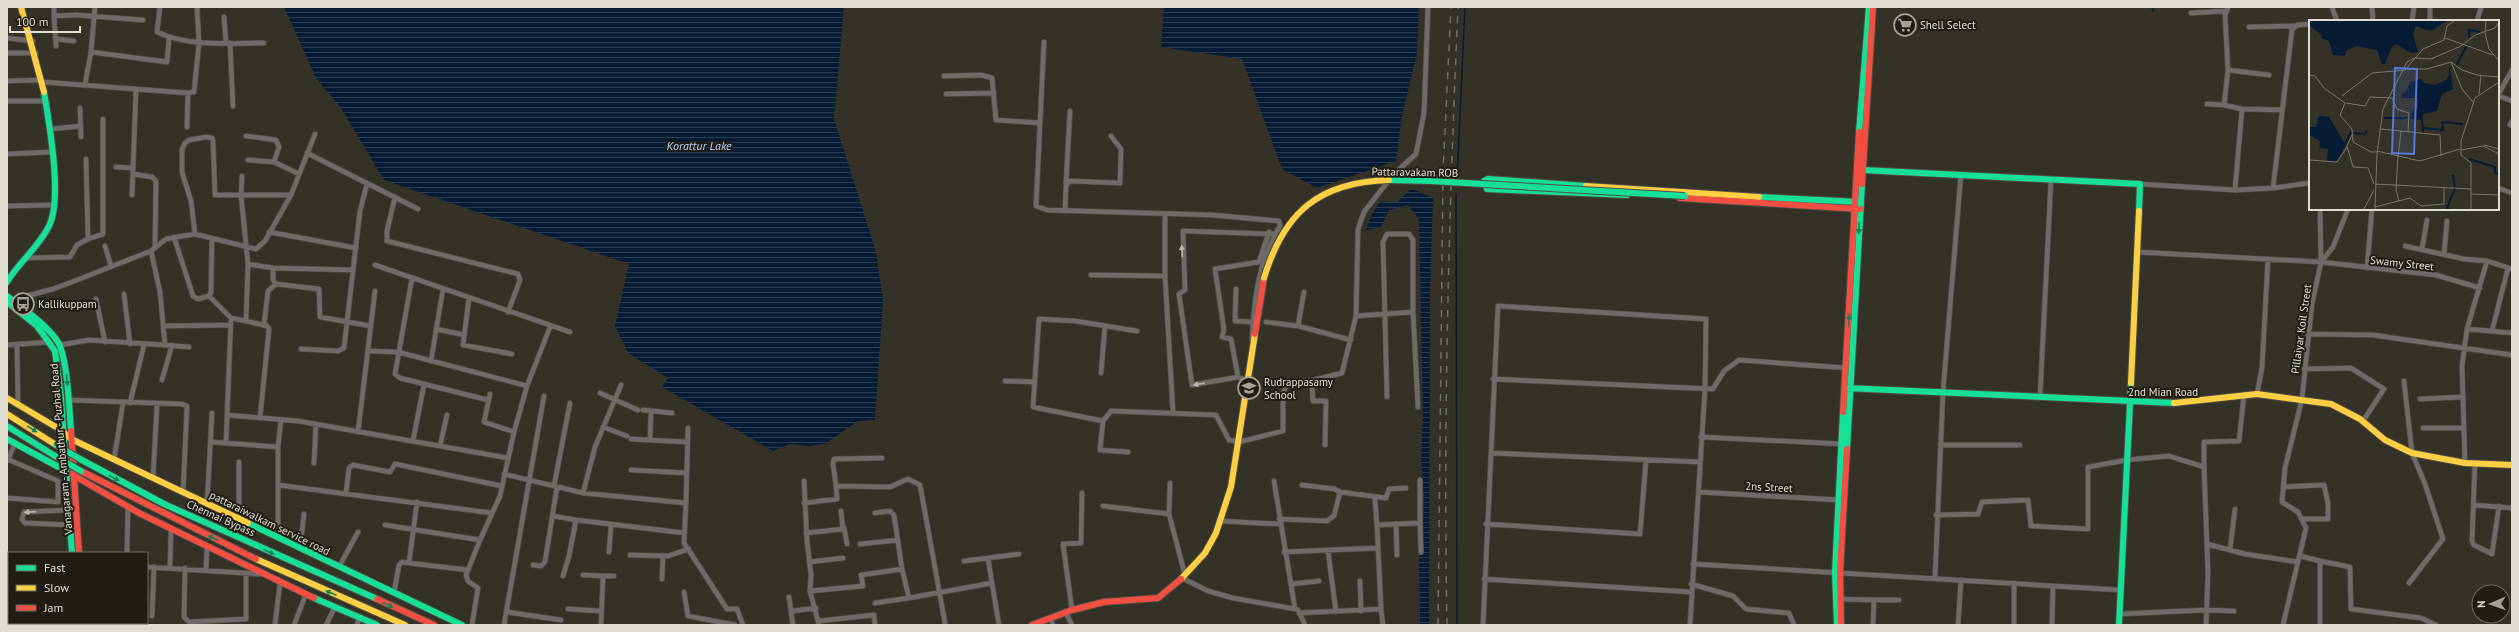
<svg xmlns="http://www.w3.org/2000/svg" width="2519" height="632" viewBox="0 0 2519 632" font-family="'PT Sans',sans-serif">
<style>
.water{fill:url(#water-rules)}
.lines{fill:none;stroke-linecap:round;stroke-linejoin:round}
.stream{stroke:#061c35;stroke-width:1.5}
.street-casing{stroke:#4f4d43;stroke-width:6}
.fast-casing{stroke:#4f4d43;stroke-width:8}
.slow-casing{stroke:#4f4d43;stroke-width:8}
.jam-casing{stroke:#4f4d43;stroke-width:8}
.street{stroke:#6e6a68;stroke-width:4.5}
.fast{stroke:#16e098;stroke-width:6}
.slow{stroke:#ffcf43;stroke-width:6}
.jam{stroke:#f24e42;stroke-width:6}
.rail{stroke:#706e68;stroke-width:1.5;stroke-dasharray:7 7;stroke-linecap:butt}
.fast-bridge-casing{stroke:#4f4d43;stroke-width:8;stroke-linecap:butt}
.slow-bridge-casing{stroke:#4f4d43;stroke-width:8;stroke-linecap:butt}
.fast-bridge{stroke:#16e098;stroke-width:6}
.slow-bridge{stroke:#ffcf43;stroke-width:6}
.oneway{fill:#1a7e56}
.oneway2{fill:#b8b5ad}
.labels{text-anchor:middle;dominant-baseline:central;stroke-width:4;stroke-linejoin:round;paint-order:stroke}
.poi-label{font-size:11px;fill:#e0ded2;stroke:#1f1d14;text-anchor:start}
.street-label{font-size:11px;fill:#e0ded2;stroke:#1f1d14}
.water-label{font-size:12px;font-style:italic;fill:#b5d6fe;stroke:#1f1d14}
.inset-river{fill:none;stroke:#061c35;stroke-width:2}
.inset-road{fill:none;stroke:#79776b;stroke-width:1}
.view{fill:#5879d6;fill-opacity:0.15;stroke:#5879d6;stroke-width:2}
.inset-edge{fill:none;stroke:#e0ded2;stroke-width:2}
</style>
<defs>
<pattern id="water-rules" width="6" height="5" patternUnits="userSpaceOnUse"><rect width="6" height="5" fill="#061c35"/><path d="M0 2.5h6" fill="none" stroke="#2a3d51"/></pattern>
</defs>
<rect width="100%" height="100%" fill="#343227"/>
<path class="water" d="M284,7H844L834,119L876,252L883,300L875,420L858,421L825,444L809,446L790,444L773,451L662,387L668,378L628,353L615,326L629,264L384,180L341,108L316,78Z
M1164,7H1419L1417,53L1402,116L1396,161L1317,188L1282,169L1242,59L1161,47Z
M1410,190H1414L1433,198L1430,295L1429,625H1420L1419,557L1423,550L1424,497L1421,456L1423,421L1419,219L1408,205L1389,210L1381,227L1367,230L1366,229L1371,216L1380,201L1397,202Z"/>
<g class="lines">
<path class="stream" d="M2152,7L2153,11
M1457,180L1465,7
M1456,194L1457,625"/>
<g class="street-casing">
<path id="street" d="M54,7V16
M160,7L157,32C189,47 229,43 264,43
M2228,7L2225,15L2228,70L2224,105L2242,109L2281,110
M2332,7L2337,21
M2372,7L2373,21
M2191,13L2226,11
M224,17L226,43
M2412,21L2414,7
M2430,21V7
M2477,21L2481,7
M2249,27L2293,26
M7,38L33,41
M56,39L74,41
M1044,42L1036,206L1047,210L1212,215L1279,221L1280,226C1258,262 1254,299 1252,340
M230,43L233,106
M56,46L54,16L76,15L143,20
M91,52L167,62L169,38
M7,53H36
M2228,70L2269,75
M944,76L981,75L992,78L996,120L1040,123
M7,81L42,80
M43,82L188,93L194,92L199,43L197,7
M85,84L91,52L95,7
M946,94L994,93
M2498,95L2512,70
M2498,98L2499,96L2512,101
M7,101H46
M2207,104L2224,105
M80,108L81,137
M2510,125L2512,121
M187,127L188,93
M51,129L81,126
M246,136L276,140L279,147L274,162
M307,153L418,209
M7,154L52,152
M248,160L274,162L299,174
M116,167L133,168
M133,174L152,177L156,181L155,246
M242,176L241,195H291
M1066,183L1070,111
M2140,184L2235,190L2273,188L2292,30L2297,25L2310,24
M2273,188L2310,183
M2498,188L2512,193
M2235,190L2242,109
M132,195L136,89
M395,197L387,231V241L518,274L520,280L508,312
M7,206L54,205
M1065,211L1066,186L1069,181L1120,183L1121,149L1111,136
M1165,215V276L1173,412
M269,232L356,248
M195,234L191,201L182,172V149L185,143L189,140L206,137L212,138L213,141L215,195H241L248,264L246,321L231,318L226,443
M174,237L193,296L198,299L209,296L211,292L212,238
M88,239L103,234V119
M105,246L111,266
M2405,246L2464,259L2487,261
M2422,249L2427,220
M2137,252L2321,262L2436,275L2480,288
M2444,254L2447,221
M26,258L70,257L77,245L88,239L86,159
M2321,262L2333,247L2348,209
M248,264L273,268L353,270
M375,265L570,332
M273,268V280L276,284L319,289L320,317L371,326
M2367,268L2372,209
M1091,275L1165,276
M412,278L395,374L400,378L488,400
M1236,289L1235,321L1253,322
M1304,292L1298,326L1351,340
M124,294L130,344
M209,296L231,318
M469,298L463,345L512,354
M96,299L105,342
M11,300L53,289L77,280L151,251L166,239L195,234L256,249L265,241L291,195L315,134
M1356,316L1413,312
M246,321L267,326L269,329L260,418
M1266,322L1298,326
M264,325L268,291L276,284
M163,326L231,325
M436,329L464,335
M2467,329L2512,333
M2492,331L2508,268
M2308,334L2373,335L2512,355
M7,345L50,342
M17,345L18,404
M60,345L89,340L165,345L160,292L151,251
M165,345L189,347
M301,349L338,351L344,348L360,211L367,184
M368,351L398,352L527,386
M431,361L443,289
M2304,369L2351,368L2384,389L2363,421
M1101,373L1105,326
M1238,377L1231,339L1222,337L1224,330L1215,269L1259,262L1269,232
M1493,379L1713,389L1724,371L1739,360L1847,368
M162,380L172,345
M1314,380L1312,386L1313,401H1326L1325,445
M1005,381L1035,382
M1248,381L1238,377L1192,385L1179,294L1185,290L1183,231L1275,234
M2404,381L2412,453L2425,484L2443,539L2409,583
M600,393L638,410
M490,394L484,422L514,432
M2257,394L2262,368L2268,259
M1387,397L1383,242L1387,234H1409L1413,240V312L1418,407
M2040,397L2051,180
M2420,399L2462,397
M69,400L182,404L187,406L183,493
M130,403L144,345
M643,410L672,413
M227,415L298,421L508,458
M1103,421L1033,407L1039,319L1075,321L1137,331
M603,427L627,436
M2423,428H2464
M358,432L375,291
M1701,437L1842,444
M631,439L687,442
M650,440L651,411
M413,441L424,384
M211,442L278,447L281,420
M1940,445H2020
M440,446L447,415
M1128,452L1100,450L1103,421L1111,411L1216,415L1229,440L1239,442L1283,431V393L1288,382L1314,380L1342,373L1356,316L1358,229L1364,212L1378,194L1394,174L1416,154L1424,113L1428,7
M1491,453L1700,462
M7,459L58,481V502L7,498
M8,460L15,443
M114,460L123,403
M314,463L316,424
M2465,463L2462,366L2467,329L2487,261L2512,269
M2475,463L2472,541L2474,545L2492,554L2499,506
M2204,467V442L2239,441L2244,395
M631,470L687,473
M504,474L583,493L686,503L684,543L727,609H737L743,625
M153,478L157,404
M804,481L807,541L811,575L810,591L819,625
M1274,481L1295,609
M1170,483L1169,514L1185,575
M278,485V447
M1302,485L1335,489L1340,492
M554,486L570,403
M836,486L833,464L834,459L882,458
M2283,487L2324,485L2328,503V519H2302
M1699,492L1839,500
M346,493L349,468L353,465L390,472L395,464L502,486
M583,493L595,447L621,385
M1375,500L1377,525
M686,503L688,428
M804,503L837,499L836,486L890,487L908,479L920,485L945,623
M207,504L212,413
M2474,505L2512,508
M1103,506L1169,514
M69,510L24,512L22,519L25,523L70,525
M875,513L890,511L894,515L902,569
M1936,515L1978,514L1982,502L2028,500L2031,526L2088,529V467L2127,460L2169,456L2204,467L2208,573L2206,625
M553,516L576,520
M239,519V462
M1279,519L1327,521L1334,516L1340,492L1386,498L1389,489L1406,488
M1220,521L1279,524
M1420,523V480
M1396,524L1397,555
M1486,524L1640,534L1646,461
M385,525L480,540L500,496L514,432L527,386L550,327
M844,528L847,544
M806,533L843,529L841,511
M278,538V485L492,513
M860,544L898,540
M2207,544L2245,554L2298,562
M300,548L304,514
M2230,550L2235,509
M1328,551L1336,612
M609,552L611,526
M1284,552L1378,548
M127,553L128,507
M630,555L668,556L689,549
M2300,556L2320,561V625
M988,558L1019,554
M964,561L988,558L992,583
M2320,561L2350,567L2351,609L2421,618L2436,625
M809,562L843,558
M409,563L468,570
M1693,564L2120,590
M533,565L541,566L545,562L557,487
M147,567L259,574
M339,567L358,532
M170,568L171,529
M185,568L184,617L189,622L246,619V573
M206,570L207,546
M583,575L603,576L601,625
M563,576L569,556L576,520L685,533
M603,576H614
M1182,578L1208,591L1233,598L1295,609L1298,610L1305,625
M1935,578L1943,392L1961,174
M662,579L663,556
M1484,579L1691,592
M1360,581L1361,611
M2014,583V625
M1292,584L1319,581
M1691,584L1733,596L1746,609L1789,613L1794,625
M810,591L863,586L861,575L902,569L909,598L992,583L999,625
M684,592L688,616L735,625
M394,593L399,565L402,562L409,563L417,502
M7,594L9,595
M789,597L793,625
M1839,599L1874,600L1873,625
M1874,600H1899
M875,603L909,598
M568,609L601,611
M1381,609L1383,625
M1072,610L1063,544L1081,543L1082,493
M792,611L816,608
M507,612L561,620
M1066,613L1072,625
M1299,613L1381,609L1377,525L1420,523L1421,552
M2119,614L2206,610L2234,611
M152,616L154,567
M1051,619L1053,625
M818,621L874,615L875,625
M99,623L113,625
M275,625L280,583
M294,625L306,594
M326,625L335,607
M357,625L360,617
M472,625L478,588L468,581L466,575L480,540
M504,625L544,396
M1483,625L1498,306L1706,319L1705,389L1690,625
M1958,625L1961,580
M2052,625L2053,586
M2283,625L2306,528L2298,512L2282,502L2285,468L2302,399L2312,304L2321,262L2320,209"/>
</g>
<g class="fast-casing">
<path id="fast" d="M1859,132L1869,7
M1862,170L2140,184L2139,211
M1586,186L1488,179L1484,181L1487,189L1627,195
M1759,197L1860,202
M7,282C19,262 39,247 49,226C63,198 49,123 44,92
M7,296C21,306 54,331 60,346C68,368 69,407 71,431
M7,302L37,326L55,351L61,397L72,553
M1846,388L2174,403
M7,426L55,456
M7,439L66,471
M1847,449L1862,184
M80,459L164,504L377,599
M248,523L462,625
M314,598L377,625
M75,623V625
M1837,625L1835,572L1843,412
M2119,625L2131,383"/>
</g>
<g class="slow-casing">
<path id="slow" d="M21,7L44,92
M1586,186L1759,197
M2131,383L2139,211
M7,398L61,430L71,439L248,523
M2174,403L2257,394L2331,404L2360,419L2385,440L2412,453L2465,463L2512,465
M7,414L56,445
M256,559L405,625
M1181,579L1205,553L1216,533L1231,487L1255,334
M82,623V625"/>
</g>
<g class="jam-casing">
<path id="jam" d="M1862,184L1873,7
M1680,198L1860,209
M1255,334L1264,278
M1843,412L1859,132
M71,431L79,553
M81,471L256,559
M73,475L139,513L314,598
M377,599L434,625
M1032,625L1072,610L1104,602L1158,598L1181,579
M1841,625L1840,572L1847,449"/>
</g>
<use href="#street" class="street"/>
<use href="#fast" class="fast"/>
<use href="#slow" class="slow"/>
<use href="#jam" class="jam"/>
<path class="rail" d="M1438,625L1443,172L1451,7
M1447,625C1443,419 1449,213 1458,7"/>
<g class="fast-bridge-casing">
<path id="fast-bridge" d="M1389,180L1431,181L1685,196
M56,445L80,459
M55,456L81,471"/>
</g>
<g class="slow-bridge-casing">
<path id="slow-bridge" d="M1264,278C1284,212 1319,182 1389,180"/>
</g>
<use href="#fast-bridge" class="fast-bridge"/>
<use href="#slow-bridge" class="slow-bridge"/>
</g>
<defs><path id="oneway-solid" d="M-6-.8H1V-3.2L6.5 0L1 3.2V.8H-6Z"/></defs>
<g class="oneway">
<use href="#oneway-solid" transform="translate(1859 228) rotate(91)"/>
<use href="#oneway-solid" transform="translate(1849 320) rotate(-88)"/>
<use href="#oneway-solid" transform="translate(67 380) rotate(84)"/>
<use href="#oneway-solid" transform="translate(32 429) rotate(32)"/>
<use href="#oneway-solid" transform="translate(114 478) rotate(28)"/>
<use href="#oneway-solid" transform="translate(213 538) rotate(-155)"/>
<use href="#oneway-solid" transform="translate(269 552) rotate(24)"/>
<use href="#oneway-solid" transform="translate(331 593) rotate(-157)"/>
<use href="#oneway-solid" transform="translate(388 605) rotate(24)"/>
</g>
<g class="oneway2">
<use href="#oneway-solid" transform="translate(1182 251) rotate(-94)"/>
<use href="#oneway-solid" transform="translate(1199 384) rotate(170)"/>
<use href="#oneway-solid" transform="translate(30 512) rotate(176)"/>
</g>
<defs>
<g id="supermarket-ring" transform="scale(1.15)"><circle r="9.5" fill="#1f1d14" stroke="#a4a296" stroke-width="1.5"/><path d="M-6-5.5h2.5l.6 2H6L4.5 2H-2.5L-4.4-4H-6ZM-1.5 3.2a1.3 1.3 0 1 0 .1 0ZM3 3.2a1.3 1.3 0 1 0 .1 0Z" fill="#a4a296"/></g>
<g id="bus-ring" transform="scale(1.15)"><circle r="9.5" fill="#1f1d14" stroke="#a4a296" stroke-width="1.5"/><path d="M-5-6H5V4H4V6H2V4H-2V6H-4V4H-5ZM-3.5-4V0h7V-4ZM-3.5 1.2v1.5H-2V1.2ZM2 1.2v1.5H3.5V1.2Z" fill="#a4a296"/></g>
<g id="school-ring" transform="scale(1.15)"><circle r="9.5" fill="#1f1d14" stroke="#a4a296" stroke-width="1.5"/><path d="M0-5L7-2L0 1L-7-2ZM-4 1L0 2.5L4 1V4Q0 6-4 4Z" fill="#a4a296"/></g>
</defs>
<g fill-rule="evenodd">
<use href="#supermarket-ring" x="1905" y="25"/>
<use href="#bus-ring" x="23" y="304"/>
<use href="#school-ring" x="1249" y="388"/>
</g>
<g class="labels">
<g class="poi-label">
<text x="1920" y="25">Shell Select</text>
<text x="38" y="304">Kallikuppam</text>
<text x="1264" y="382">Rudrappasamy<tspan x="1264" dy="13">School</tspan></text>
</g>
<g class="street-label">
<text transform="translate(1415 172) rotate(1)">Pattaravakam ROB</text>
<text transform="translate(2402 263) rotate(6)">Swamy Street</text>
<text transform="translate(2301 329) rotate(-82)">Pillaiyar Koil Street</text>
<text x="2163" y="392">2nd Mian Road</text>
<text transform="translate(61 449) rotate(-95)">Vanagaram - Ambathur - Puzhal Road</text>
<text transform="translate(1769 487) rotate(3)">2ns Street</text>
<text transform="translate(221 518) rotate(24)">Chennai Bypass</text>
<text transform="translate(270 523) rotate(26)">pattaraiwalkam service road</text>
</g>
<g class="water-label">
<text x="699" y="145">Korattur Lake</text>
</g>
</g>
<g transform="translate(2309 20)">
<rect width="190" height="190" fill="#343227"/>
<path d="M0,1H138L122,11L107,6L104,15L109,32L102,33L87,24L82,28L76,44H73L68,30L47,26L37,31L36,36L24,35L20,21L12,18V15L0,5ZM145,46L141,49L144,69L133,74L128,91L115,94L113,98L101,96L105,88L109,89V78H93L92,75L98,70L101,62L112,59L115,63L126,65L137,60L140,55V48ZM10,96L20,97L37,125L28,141H18L19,129L10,128L11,121L0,115V107H7Z" fill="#061c35"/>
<path class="inset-river" d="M160,17V10L171,12M147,46L158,25M75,98H98M101,98L113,99L114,113M114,108L134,110L133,102L154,104M45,113L56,114L58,110M36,124L42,112M160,139L186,147V153L190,154M140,189L138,188L146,168L144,155"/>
<path class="inset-road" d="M177,1L176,13L180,29L190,41M136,18L184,35M142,42L153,69L164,82M98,49H118L142,42L153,50L168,55L190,57M0,55L6,56L15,68L36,83L31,95L43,109L44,122L62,132H68M170,74L172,55M33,76L63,53L96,50L114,29L135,20L138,6L145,1M37,83L56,86L61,77L83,78L88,89L100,93L99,112M72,109L131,115L132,136M43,115L38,126L44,147L59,148L65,164M175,125L190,129M152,130L174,126L190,134M68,131L111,141L151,129M89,135L87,170L90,181M89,137L92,111M0,140L28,142L38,127M66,164L162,169M162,174L190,175M101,178L112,186L135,184V167M66,187L101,178M55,189L65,170M66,189L68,134L74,89L98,42L105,38L122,39L152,26L166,15L186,8L190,2M162,189V143L152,135V121L166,78L190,62"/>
<path class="view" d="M86,48L108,49L105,134L83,133Z"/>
<rect width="190" height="190" class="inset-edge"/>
</g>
<rect width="2519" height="632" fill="none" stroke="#e0ded2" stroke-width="16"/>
<rect x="8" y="552" width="140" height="72" fill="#1f1d14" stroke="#6c6a60"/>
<rect x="16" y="565" width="20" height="6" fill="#16e098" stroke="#6c6a60"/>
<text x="44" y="572" font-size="12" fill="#e0ded2">Fast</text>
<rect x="16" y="585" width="20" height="6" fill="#ffcf43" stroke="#6c6a60"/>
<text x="44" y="592" font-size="12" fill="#e0ded2">Slow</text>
<rect x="16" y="605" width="20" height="6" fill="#f24e42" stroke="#6c6a60"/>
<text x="44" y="612" font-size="12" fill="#e0ded2">Jam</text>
<g transform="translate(2491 604) rotate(268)"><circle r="19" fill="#1f1d14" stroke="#6c6a60"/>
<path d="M0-3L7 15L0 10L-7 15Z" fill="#a4a296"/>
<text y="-6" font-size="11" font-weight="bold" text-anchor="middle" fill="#e0ded2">N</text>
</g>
<path d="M10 26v6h70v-6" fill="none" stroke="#e0ded2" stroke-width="2"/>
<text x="16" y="26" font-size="12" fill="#e0ded2" stroke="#1f1d14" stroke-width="3" paint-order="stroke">100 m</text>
</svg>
